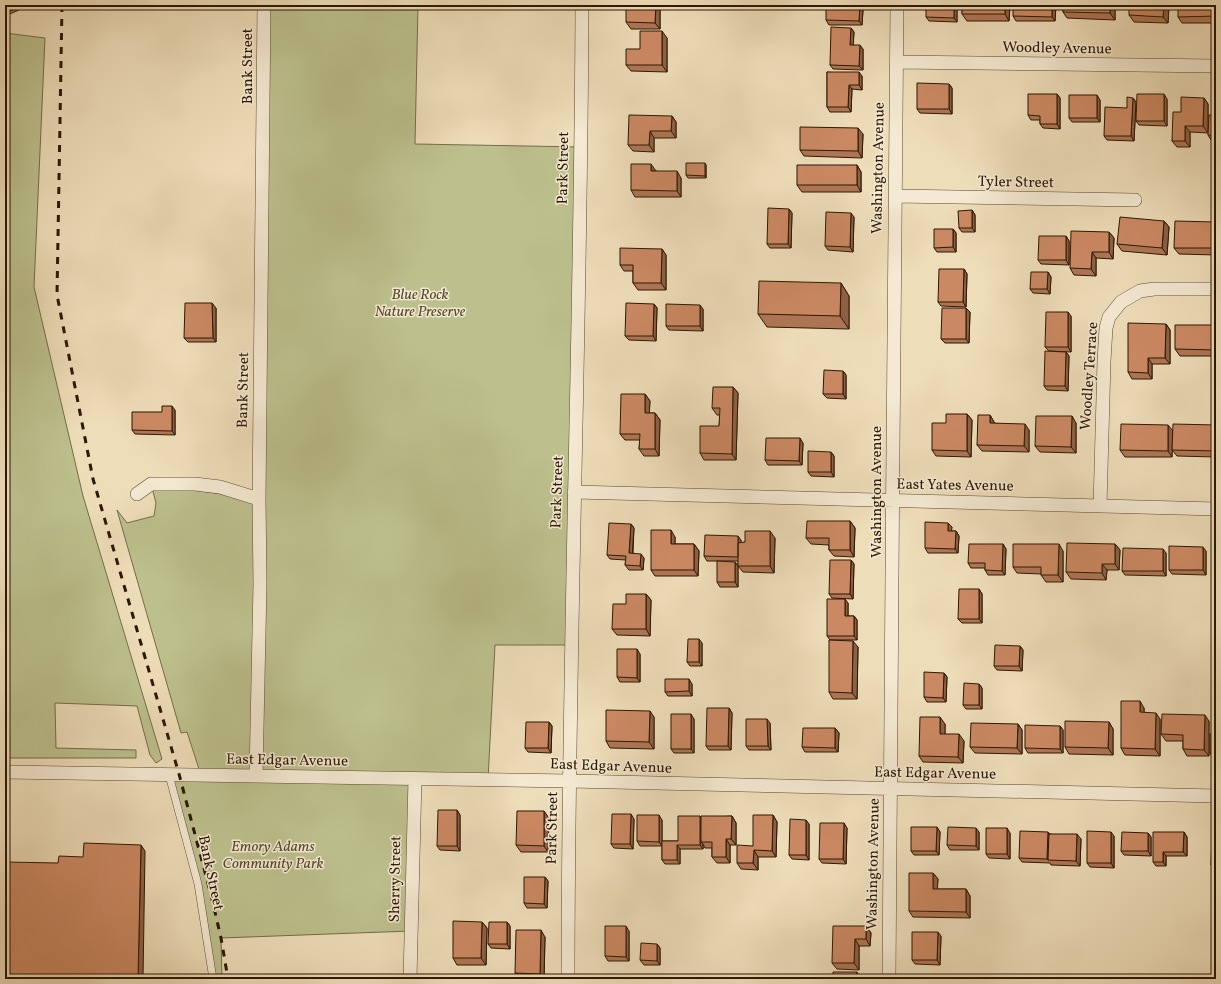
<svg xmlns="http://www.w3.org/2000/svg" width="1221" height="984" viewBox="0 0 1221 984" font-family="Vollkorn,serif">
<style>
.green{fill:#bcc08d;stroke:#746c48}
.lines{fill:none;stroke-linecap:round;stroke-linejoin:round}
.lane-casing{stroke:#5c4830;stroke-width:8}
.street-casing{stroke:#5c4830;stroke-width:14}
.lane{stroke:#f4e9d2;stroke-width:7}
.street{stroke:#f4e9d2;stroke-width:13}
.rail{stroke:#2b1702;stroke-width:3;stroke-dasharray:7 7;stroke-linecap:butt}
.wall{fill:#af7655;stroke:#2b1702}
.shaded-wall{fill:#8e6045;stroke:#2b1702}
.building{fill:#cb8963;stroke:#2b1702}
.labels{text-anchor:middle;dominant-baseline:central;stroke-width:3;stroke-linejoin:round;paint-order:stroke}
.street-label{font-size:15px;fill:#2b1702;stroke:#f4e9d2}
.park-label{font-size:15px;font-style:italic;fill:#564a2c;stroke:#f4e9d2}
</style>
<rect width="100%" height="100%" fill="#eeddb9"/>
<filter id="stains"><feTurbulence type="fractalNoise" baseFrequency=".005" numOctaves="4"/><feColorMatrix values="0 0 0 0 .2 0 0 0 0 .09 0 0 0 0 .02 0 0 0 .5 -.17"/></filter>
<radialGradient id="worn" r=".72"><stop offset=".6" stop-color="#630" stop-opacity="0"/><stop offset="1" stop-color="#630" stop-opacity=".3"/></radialGradient>
<path class="green" d="M264,5H418L415,144L581,147L571,645H495L488,780L415,779L411,931L221,938L222,979H213L198,884L169,775H201L187,732L181,733L117,510L127,523L154,516L156,503L151,484L259,499Z
M5,33L45,38L34,287L83,496L162,759L156,763L150,755L137,706L55,703L56,748L136,750V758H5Z"/>
<g class="lines">
<g class="lane-casing">
<path id="lane" d="M169,775L198,884L213,979"/>
</g>
<g class="street-casing">
<path id="street" d="M897,62L1216,66
M895,196L1135,200
M574,492L1216,509
M137,494L151,484H195L220,487L259,499
M1100,506L1104,361L1106,328L1109,317L1121,302L1140,291L1154,289H1216
M5,772L570,781L1216,796
M256,776L260,584L259,499L264,5
M410,979L415,779
M568,979C568,654 581,330 582,5
M889,979C892,654 893,330 897,5"/>
</g>
<use href="#lane" class="lane"/>
<use href="#street" class="street"/>
<path class="rail" d="M62,5L57,295L93,479L179,774L211,895L221,938L228,979"/>
</g>
<path class="wall" d="M5,5H16L19,10L5,16Z
M660,5V29H631L626,22Z
M860,5L863,10L862,25H829L826,20Z
M957,5V22L929,21L926,17Z
M962,5H1010L1009,21H967L962,14Z
M1056,5L1055,21H1016L1013,16Z
M1063,5H1115V20L1067,18L1063,12Z
M1169,5L1168,23L1134,22L1129,15Z
M1216,5V23H1182L1178,17Z
M851,28L854,32L853,45L863,49V70L833,69L830,65Z
M667,38V72L631,71L626,65L640,49Z
M827,72L862,76V90L852,89L851,112H830L827,107Z
M949,84L952,88V114L920,113L917,109Z
M1057,94L1060,98V129L1043,128L1040,124V120H1031L1028,115Z
M1133,98L1136,102L1134,141L1107,140L1104,136L1127,108Z
M1204,98L1208,104V133L1190,132V147H1177L1172,141L1181,112Z
M1167,99V126L1139,125L1136,121Z
M1100,100V122H1072L1069,118Z
M1216,115V140H1211L1208,135Z
M672,116L676,122V138H654V152L633,151L628,145Z
M863,134L862,158L804,156L800,150Z
M706,165V178H688L686,175Z
M857,165L861,172V192H802L797,185Z
M656,171L681,178V197H635L631,190Z
M789,209L792,213L791,248H770L767,244Z
M972,210L975,215V232H962L959,228Z
M854,217L853,252L828,250L825,246Z
M1164,221L1169,227L1167,255L1122,251L1117,244Z
M1216,222V255L1179,254L1174,248Z
M953,229L956,233V252H937L934,248Z
M1109,232L1114,238L1113,259L1096,258V276L1074,275L1070,268Z
M1066,236L1069,241V265L1041,264L1038,260Z
M662,249L666,255V290H638L633,283V271H624L620,265Z
M964,269L967,274L966,307L941,306L938,302Z
M1048,272L1051,277L1050,294L1033,293L1030,289Z
M841,283L849,296V329L767,327L758,314Z
M654,304L657,308L656,341L629,340L625,336Z
M216,308V342H188L184,338Z
M703,309V331L669,330L666,326Z
M970,312L969,343H945L941,339Z
M1071,316V352L1049,351L1045,347Z
M1166,324L1170,330V364H1152V379H1132L1128,372Z
M1216,325V356H1180L1175,349Z
M1066,352L1069,356L1068,391L1047,390L1044,386Z
M843,371L846,375V399L827,398L823,394Z
M733,387L738,393L736,460H704L700,453L719,426L720,415H717L712,408Z
M645,394L650,401L649,413H655L660,420L659,456H644L639,449L640,440H625L620,434Z
M175,410V435L135,434L132,430L162,412Z
M967,414L972,420L971,457L936,456L932,450L946,423Z
M990,415L994,422V423L1029,430V452L982,451L977,445Z
M1076,423V453L1040,452L1035,446Z
M1216,425V457L1177,456L1172,450V457H1125L1120,450L1172,431Z
M803,443L802,465H768L765,460Z
M831,452L834,456V477L811,476L808,472Z
M850,521L855,528L854,557L834,556L829,550V545L811,544L806,538Z
M631,524L634,528L633,553L644,558L643,570H629L625,565L626,560L610,559L607,555Z
M952,527L951,531H956L959,536L958,553H928L925,548Z
M675,537V544H694L699,551L698,576H655L651,570Z
M775,538L774,573L743,572L738,566V561H707L704,556L741,540V543L745,542Z
M1003,544L1006,549L1005,575H988L985,570V568H971L968,563Z
M1115,544L1120,550L1119,570H1107L1106,580L1071,579L1066,572Z
M1216,548V575L1212,570Z
M1063,551V582H1046L1041,575V574L1017,573L1013,567Z
M1206,551V575L1172,574L1169,570Z
M1166,553V576L1125,575L1122,571Z
M851,560L854,564L853,599L832,598L829,594Z
M735,562L738,566V587H720L717,582Z
M979,589L982,594V623H962L958,619Z
M646,594L651,600L650,636L617,635L612,629Z
M848,603V616H854L857,620V640H830L827,636Z
M702,643V666H690L687,662Z
M1020,646L1023,650L1022,671L997,670L994,666Z
M858,647L857,699H833L829,692Z
M640,654V682H620L617,677Z
M944,673L947,677L946,702H927L924,697Z
M692,684V696H668L665,692Z
M979,684L982,688V709H966L963,705Z
M729,708L732,713L731,750H709L706,746Z
M1144,708V712L1160,719V756L1125,755L1121,748Z
M654,717V749L610,748L606,741Z
M694,719V753H674L671,749Z
M1209,721V756H1187L1183,749V741H1166L1161,734Z
M549,722L552,726L551,753L528,752L525,748Z
M1109,722L1113,729V755L1069,754L1065,747Z
M770,723L771,750H749L746,746Z
M945,724V734L964,741L963,763L923,762L919,756Z
M1018,724L1022,730V754L975,753L970,747Z
M1060,726L1063,730V753H1028L1025,748Z
M835,728L839,733L838,752H805L802,747Z
M1216,734V757H1213L1210,753Z
M457,810L460,815V851L440,850L437,846Z
M773,815L777,822L776,857H758V870L741,869L737,863L753,846Z
M732,816L736,823V845H730V863H717L712,857V848H705L703,844V849H680V864H665L662,860V846H640L637,841L662,820V841H678L701,818Z
M549,818L548,852H521L516,845Z
M634,819L633,849L614,848L611,844Z
M809,824V860L792,859L789,855Z
M937,827L940,832L939,855H914L911,851Z
M847,828L846,864L822,863L819,859Z
M979,832V850H950L947,845Z
M1048,832L1050,834L1081,839L1080,866L1051,865L1050,863L1022,862L1019,858Z
M1184,832L1187,837V856H1166V866H1156L1153,862Z
M1010,833V859L989,858L986,854Z
M1148,833L1151,837V856L1124,855L1121,851Z
M1216,833V872L1211,865Z
M1114,836V868L1090,867L1087,863Z
M933,873L938,879L937,889H966L970,896V918L913,917L909,911Z
M545,877L548,881L547,908H527L524,903Z
M482,922L487,928L486,965H457L453,958Z
M507,922L510,926V949L491,948L488,944Z
M866,926L871,933L870,946H859V970L837,969L832,963Z
M629,931V961H608L605,956Z
M941,936L940,965L915,964L912,960Z
M545,937L544,979H519L515,973Z
M657,944L660,948V965H644L640,960Z"/>
<path class="shaded-wall" d="M656,5H660V29L655,23Z
M860,5L863,10L862,25L859,21Z
M954,5H957V22L954,18Z
M1005,5H1010L1009,21L1005,14Z
M1052,5H1056L1055,21L1052,17Z
M1110,5H1115V20L1110,13Z
M1164,5H1169L1168,23L1163,17Z
M851,28L854,32L853,49L850,45Z
M662,31L667,38V72L662,65Z
M860,45L863,49V70L859,66Z
M859,72L862,76V90L859,85Z
M949,84L952,88V114L949,109Z
M849,85L852,89L851,112L848,107Z
M1057,94L1060,98V129L1057,124Z
M1164,94L1167,99V126L1164,121Z
M1097,95L1100,100V122L1097,118Z
M1133,98L1136,102L1134,141L1131,136Z
M1204,98L1208,104V133L1203,126Z
M672,116L676,122V138L671,131Z
M1185,126L1190,132V147L1185,141Z
M858,128L863,134L862,158L858,151Z
M650,131L654,138V152L649,145Z
M705,163L706,165V178L705,176Z
M651,164L656,171H651Z
M857,165L861,172V192L857,185Z
M677,171L681,178V197L677,191Z
M789,209L792,213L791,248L788,244Z
M972,210L975,215V232L972,228Z
M851,213L854,217L853,252L850,247Z
M1164,221L1169,227L1167,255L1162,248Z
M953,229L956,233V252L953,247Z
M1109,232L1114,238L1113,259L1109,252Z
M1066,236L1069,241V265L1066,260Z
M662,249L666,255V290L661,283Z
M1092,252L1096,258V276L1091,269Z
M964,269L967,274L966,307L963,302Z
M1048,272L1051,277L1050,294L1047,289Z
M841,283L849,296V329L840,316Z
M212,303L216,308V342L213,338Z
M654,304L657,308L656,341L653,336Z
M700,305L703,309V331L700,326Z
M966,308L970,312L969,343L966,339Z
M1068,312L1071,316V352L1068,347Z
M1166,324L1170,330V364L1165,358Z
M1066,352L1069,356L1068,391L1065,386Z
M1148,358L1152,364V379L1148,373Z
M843,371L846,375V399L843,394Z
M733,387L738,393L736,460L732,454Z
M645,394L650,401L649,419L645,413Z
M172,406L175,410V435L172,431Z
M655,413L660,420L659,456L655,449Z
M967,414L972,420L971,457L967,451Z
M990,415L994,422V430L990,423Z
M1072,416L1076,423V453L1071,447Z
M1025,424L1029,430V452L1024,446Z
M1168,425L1173,431L1172,457L1168,451Z
M800,438L803,443L802,465L799,461Z
M831,452L834,456V477L831,472Z
M850,521L855,528L854,557L850,550Z
M948,523L952,527L951,536L948,531Z
M631,524L634,528L632,558L629,553Z
M671,530L675,537V550L671,544Z
M770,531L775,538L774,573L770,566Z
M956,531L959,536L958,553L955,549Z
M738,536L741,540V561L738,557Z
M694,544L699,551L698,576L694,570Z
M1003,544L1006,549L1005,575L1002,571Z
M1059,544L1063,551V582L1058,575Z
M1115,544L1120,550L1119,570L1115,564Z
M1203,547L1206,551V575L1203,570Z
M1163,549L1166,553V576L1163,571Z
M641,554L644,558L643,570L640,566Z
M851,560L854,564L853,599L850,594Z
M735,562L738,566V587L735,582Z
M1102,564L1107,570L1106,580L1102,573Z
M979,589L982,594V623L979,619Z
M646,594L651,600L650,636L646,629Z
M845,599L848,603V620L845,616Z
M854,616L857,620V640L854,636Z
M699,639L702,643V666L699,662Z
M853,641L858,647L857,699L852,693Z
M1020,646L1023,650L1022,671L1019,666Z
M637,649L640,654V682L637,678Z
M944,673L947,677L946,702L943,698Z
M689,679L692,684V696L689,691Z
M979,684L982,688V709L979,705Z
M1140,701L1144,708V719L1140,712Z
M729,708L732,713L731,750L728,746Z
M650,711L654,717V749L649,742Z
M1156,713L1160,719V756L1155,749Z
M691,714L694,719V753L691,749Z
M1205,715L1209,721V756L1204,750Z
M940,717L945,724V740L940,734Z
M767,719L770,723L771,750L768,746Z
M549,722L552,726L551,753L548,748Z
M1109,722L1113,729V755L1108,748Z
M1018,724L1022,730V754L1017,748Z
M1060,726L1063,730V753L1060,749Z
M835,728L839,733L838,752L835,748Z
M959,734L964,741L963,763L958,757Z
M457,810L460,815V851L457,846Z
M544,811L549,818L548,852L544,846Z
M631,814L634,819L633,849L630,844Z
M659,815L662,820V846L659,842Z
M773,815L777,822L776,857L772,851Z
M700,816L703,821L701,842L703,844V849L700,845Z
M732,816L736,823V845L731,839Z
M806,820L809,824V860L806,855Z
M844,823L847,828L846,864L843,859Z
M937,827L940,832L939,855L936,851Z
M976,828L979,832V850L976,846Z
M1007,828L1010,833V859L1007,854Z
M1048,832L1051,836L1049,860L1047,859Z
M1111,832L1114,836V868L1111,863Z
M1184,832L1187,837V856L1183,852Z
M1148,833L1151,837V856L1148,851Z
M1077,834L1081,839L1080,866L1076,861Z
M726,839L730,845V863L726,857Z
M141,845L145,851L143,979H138Z
M677,845L680,849V864L677,860Z
M754,850L758,857V870L753,863Z
M1163,852L1166,856V866L1163,862Z
M933,873L938,879L937,895L933,889Z
M545,877L548,881L547,908L544,904Z
M966,889L970,896V918L966,912Z
M482,922L487,928L486,965L481,958Z
M507,922L510,926V949L507,944Z
M626,926L629,931V961L626,957Z
M866,926L871,933L870,946L866,939Z
M541,930L545,937L544,979H543L540,974Z
M938,932L941,936L940,965L937,960Z
M855,939L859,946V970L854,963Z
M657,944L660,948V965L657,961Z
M857,972L860,977V979H856Z"/>
<path class="building" d="M5,5H16L17,8L5,13Z
M626,5H656L655,23L626,22Z
M826,5H860L859,21L826,20Z
M926,5H954V18L926,17Z
M962,5H1005V14H962Z
M1013,5H1052V17L1013,16Z
M1063,5H1110V13L1063,12Z
M1129,5H1164L1163,17L1129,15Z
M1178,5H1216V16L1178,17Z
M831,27L851,28L850,45H860L859,66L830,65Z
M640,31H662V65H626V49H640Z
M827,72H859V85H849L848,107H827Z
M917,83L949,84V109H917Z
M1028,94H1057V124H1040V116L1028,115Z
M1137,94H1164V121H1136Z
M1069,95H1097V118H1069Z
M1127,97L1133,98L1131,136H1104L1105,107L1127,108Z
M1181,97L1204,98L1203,126H1185V141H1172L1173,112H1181Z
M629,115L672,116L671,131H650L649,145H628Z
M1209,115H1216V136L1208,135Z
M800,127L858,128V151L800,150Z
M686,163H705V176L686,175Z
M631,164H651V171H677V191L631,190Z
M797,165H857V185H797Z
M768,208L789,209L788,244H767Z
M972,210V228H959L958,211Z
M826,212L851,213L850,247L825,246Z
M1120,217L1164,221L1162,248L1117,244Z
M1175,221L1216,222V248H1174Z
M934,229H953V247L934,248Z
M1071,231L1109,232V252H1092L1091,269L1070,268Z
M1039,236H1066V260H1038Z
M620,248L662,249L661,283H633V265H620Z
M939,269H964L963,302H938Z
M1031,272H1048L1047,289H1030Z
M759,281L841,283L840,316L758,314Z
M185,303H212L213,338H184Z
M626,303L654,304L653,336H625Z
M666,304L700,305V326H666Z
M942,308H966V339H941Z
M1046,312H1068V347H1045Z
M1128,323L1166,324L1165,358H1148V373L1128,372Z
M1175,325H1216V350L1175,349Z
M1045,351L1066,352L1065,386H1044Z
M824,370L843,371V394H823Z
M713,387H733L732,454L700,453V426H719L720,408H712Z
M621,394H645V413H655V449H639L640,434H620Z
M162,406H172V431L132,430V412H162Z
M946,414H967V451L932,450V423H946Z
M978,415H990V423L1025,424L1024,446L977,445Z
M1036,416H1072L1071,447L1035,446Z
M1121,424L1168,425V451L1120,450Z
M1173,424L1216,425V451L1172,450Z
M766,438H800L799,461L765,460Z
M808,451L831,452V472H808Z
M807,521H850V550H829V538H806Z
M925,522L948,523V531H956L955,549L925,548Z
M609,523L631,524L629,553L641,554L640,566L625,565L626,556L607,555Z
M651,530H671V544H694V570H651Z
M745,531H770V566H738V543L745,542Z
M705,535L738,536V557L704,556Z
M1067,543L1115,544V564H1102V573L1066,572Z
M969,544H1003L1002,571L985,570V563H968Z
M1013,544H1059L1058,575H1041V567H1013Z
M1169,546L1203,547V570H1169Z
M1213,547L1216,548V570H1212Z
M1123,548L1163,549V571H1122Z
M830,560H851L850,594H829Z
M717,561L735,562V582H717Z
M959,589H979V619H958Z
M626,594H646V629H612L613,604H626Z
M827,599H845V616H854V636H827Z
M688,639H699V662H687Z
M829,640L853,641L852,693L829,692Z
M995,645L1020,646L1019,666H994Z
M617,649H637V678L617,677Z
M924,672L944,673L943,698L924,697Z
M665,679H689V691L665,692Z
M964,683L979,684V705H963Z
M1121,701H1140V712L1156,713L1155,749L1121,748Z
M707,708H729L728,746H706Z
M606,710L650,711L649,742L606,741Z
M671,714H691V749H671Z
M1162,714L1205,715L1204,750L1183,749V735L1161,734Z
M920,717H940V734H959L958,757L919,756Z
M746,719H767L768,746H746Z
M1065,721L1109,722L1108,748L1065,747Z
M526,722H549L548,748H525Z
M971,723L1018,724L1017,748L970,747Z
M1025,725L1060,726V749L1025,748Z
M803,728H835V748L802,747Z
M1210,734H1216V753H1210Z
M438,810H457V846H437Z
M517,811H544V846L516,845Z
M612,814H631L630,844H611Z
M637,815H659V842L637,841Z
M753,815H773L772,851L754,850L753,863H737V845L753,846Z
M678,816H700V845H677V860H662V841H678Z
M701,816H732L731,839H726V857H712V842H701Z
M790,819L806,820V855H789Z
M820,823H844L843,859H819Z
M911,827H937L936,851H911Z
M948,827L976,828V846L947,845Z
M986,828H1007V854H986Z
M1020,831L1048,832L1047,859L1019,858Z
M1087,831L1111,832V863H1087Z
M1122,832L1148,833V851H1121Z
M1153,832H1184L1183,852H1163V862H1153Z
M1212,833H1216V865H1211Z
M1049,834H1077L1076,861L1048,860Z
M84,843L141,845L138,979H5V862L58,863L59,856L83,857Z
M909,873H933V889H966V912L909,911Z
M524,877H545L544,904L524,903Z
M453,921L482,922L481,958H453Z
M489,922H507V944H488Z
M605,926H626V957L605,956Z
M833,926H866V939H855L854,963H832Z
M516,930H541L540,974L515,973Z
M912,932H938L937,960H912Z
M641,943L657,944V961L640,960Z
M833,972H857L856,979H833Z
M414,976L443,977V979H414Z"/>
<g class="labels">
<g class="street-label">
<text transform="translate(1057 49) rotate(1)">Woodley Avenue</text>
<text transform="translate(248 66) rotate(-90)">Bank Street</text>
<text transform="translate(564 168) rotate(-89)">Park Street</text>
<text transform="translate(879 168) rotate(-89)">Washington Avenue</text>
<text transform="translate(1016 183) rotate(1)">Tyler Street</text>
<text transform="translate(1090 376) rotate(-86)">Woodley Terrace</text>
<text transform="translate(244 390) rotate(-89)">Bank Street</text>
<text transform="translate(955 486) rotate(1)">East Yates Avenue</text>
<text transform="translate(558 492) rotate(-88)">Park Street</text>
<text transform="translate(877 492) rotate(-90)">Washington Avenue</text>
<text transform="translate(287 761) rotate(1)">East Edgar Avenue</text>
<text transform="translate(611 767) rotate(2)">East Edgar Avenue</text>
<text transform="translate(935 774) rotate(1)">East Edgar Avenue</text>
<text transform="translate(553 828) rotate(-89)">Park Street</text>
<text transform="translate(874 864) rotate(-89)">Washington Avenue</text>
<text transform="translate(210 873) rotate(78)">Bank Street</text>
<text transform="translate(396 879) rotate(-89)">Sherry Street</text>
</g>
<g class="park-label">
<text x="420" y="295">Blue Rock<tspan x="420" dy="17">Nature Preserve</tspan></text>
<text x="273" y="847">Emory Adams<tspan x="273" dy="17">Community Park</tspan></text>
</g>
</g>
<rect width="1221" height="984" fill="none" stroke="#eeddb9" stroke-width="20"/>
<rect x="6" y="6" width="1209" height="972" fill="none" stroke="#2b1702" stroke-width="2"/>
<rect x="10" y="10" width="1201" height="964" fill="none" stroke="#2b1702"/>
<rect width="100%" height="100%" filter="url(#stains)"/>
<rect width="100%" height="100%" fill="url(#worn)"/>
</svg>
